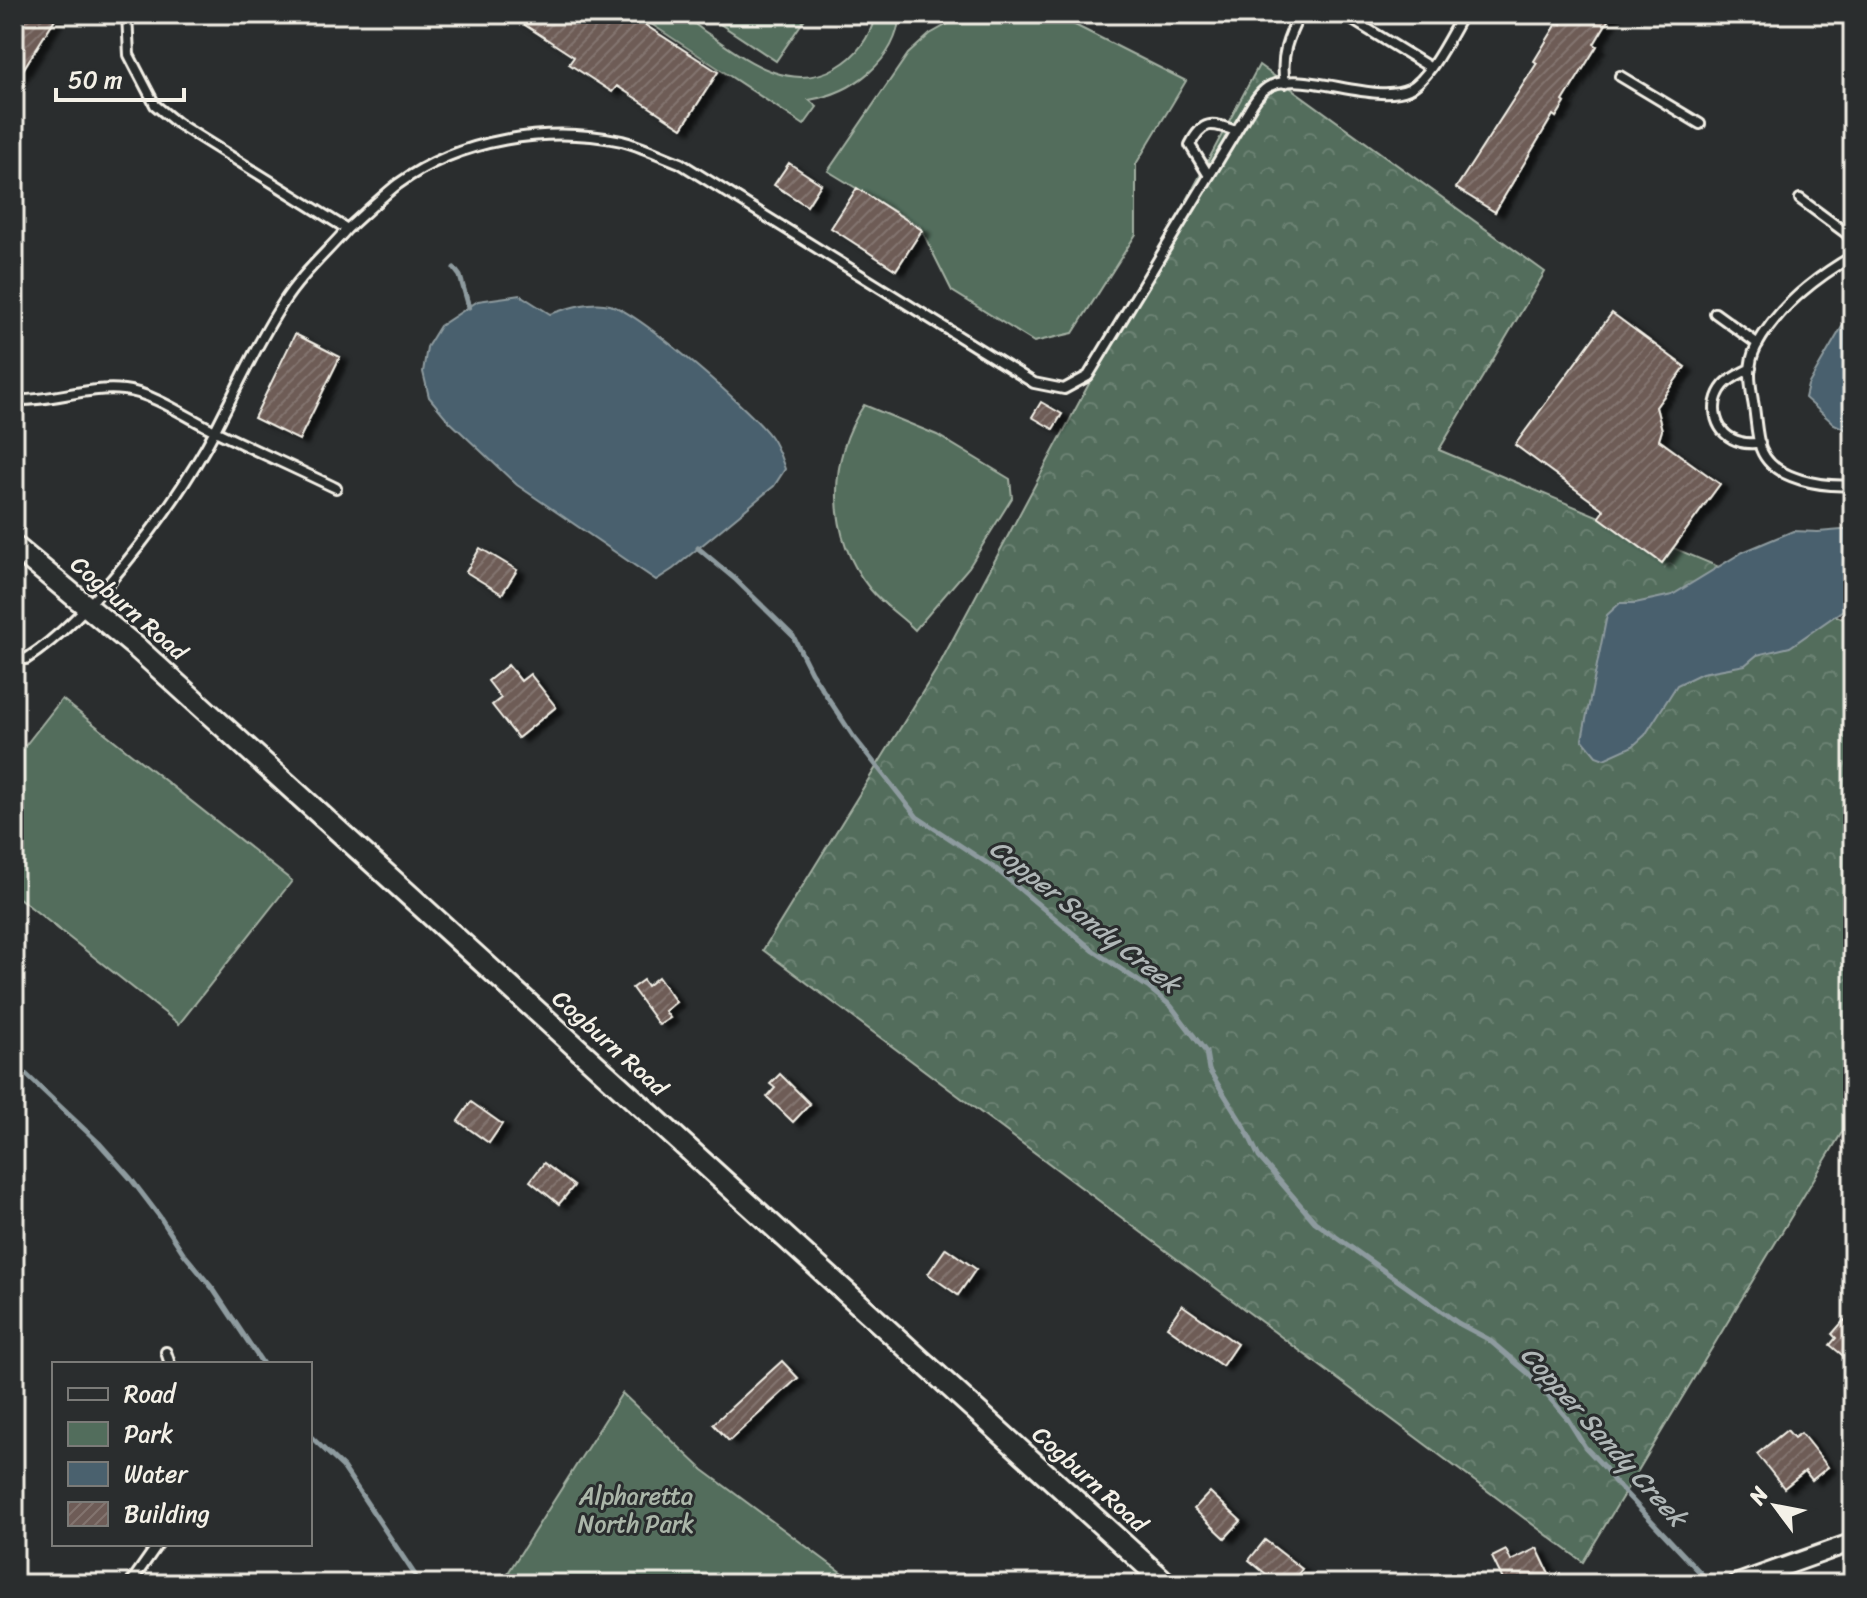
<svg xmlns="http://www.w3.org/2000/svg" width="1867" height="1598" viewBox="0 0 1867 1598" font-family="Sriracha,sans-serif">
<style>
.green{fill:#526d5c;stroke:#a3afa2;stroke-width:2}
.forest{fill:url(#forest-crowns);stroke:#a3afa2;stroke-width:2}
.water{fill:#4a616e;stroke:#8e9b9f;stroke-width:2}
.lines{fill:none;stroke-linecap:round;stroke-linejoin:round}
.stream{stroke:#8e9b9f;stroke-width:5}
.building{fill:url(#building-hatch);stroke:#f4f1e8;stroke-width:2;filter:url(#shadow)}
.service-casing{stroke:#f4f1e8;stroke-width:14}
.minor-casing{stroke:#f4f1e8;stroke-width:22}
.tertiary-casing{stroke:#f4f1e8;stroke-width:26}
.service{stroke:#2a2d2e;stroke-width:8}
.minor{stroke:#2a2d2e;stroke-width:16}
.tertiary{stroke:#2a2d2e;stroke-width:20}
.labels{text-anchor:middle;dominant-baseline:central;stroke-width:6;stroke-linejoin:round;paint-order:stroke}
.street-label{font-size:24px;fill:#f4f1e8;stroke:#2a2d2e}
.park-label{font-size:24px;fill:#abb6a9;stroke:#2a2d2e}
.water-label{font-size:26px;font-style:italic;fill:#b0b7b7;stroke:#2a2d2e}
</style>
<defs>
<pattern id="forest-crowns" width="20" height="18" patternUnits="userSpaceOnUse" patternTransform="scale(2)"><rect width="20" height="18" fill="#526d5c"/><path d="M2 6a3 3 0 1 1 6 0M12 15a3 3 0 1 1 6 0" fill="none" stroke="#6c8273"/></pattern>
<pattern id="building-hatch" width="6" height="6" patternUnits="userSpaceOnUse" patternTransform="scale(2)"><rect width="6" height="6" fill="#6e5c57"/><path d="M-1 1l2-2M0 6l6-6M5 7l2-2" fill="none" stroke="#83746f"/></pattern>
<filter id="shadow"><feDropShadow dx="8" dy="4.5" stdDeviation="2" flood-color="#0009"/></filter>
</defs>
<rect width="100%" height="100%" fill="#2a2d2e"/>
<filter id="ink" filterUnits="userSpaceOnUse"><feTurbulence type="fractalNoise" baseFrequency=".0125" numOctaves="2"/><feDisplacementMap in="SourceGraphic" scale="16" xChannelSelector="R" yChannelSelector="G"/><feConvolveMatrix kernelMatrix="1 2 1 2 8 2 1 2 1" color-interpolation-filters="sRGB"/></filter>
<g filter="url(#ink)">
<path class="green" d="M636,14C648,14 667,10 679,14C687,17 697,26 704,31C744,58 788,95 837,67C858,55 870,37 876,14H900C896,62 852,93 809,100L817,107L804,125Z
M705,14H808L776,61Z
M972,14H1048L1063,19L1186,81L1136,164V234L1073,333L1034,342L952,291L920,227L828,171L908,54L930,34L955,20Z
M864,405L937,435L1010,479L1012,498L969,567L915,630C901,616 883,605 870,589C827,535 827,461 864,405Z
M62,699L292,881L179,1024L14,894V760Z
M622,1393L703,1470L857,1584H501Z"/>
<path class="forest" d="M1259,65L1545,272L1439,450L1853,623V1114L1583,1562L763,950L938,667Z"/>
<path class="water" d="M520,295L550,314C568,308 591,300 610,305C640,313 751,410 770,436C778,447 781,458 785,469L774,486L673,569L656,580L517,485L448,420L429,397L423,372L427,347L440,326L478,301Z
M1853,308V433L1834,424L1805,398L1808,385Z
M1853,529V597L1846,608L1790,647L1757,655L1745,665L1702,673L1677,685L1645,735L1633,746L1604,759L1596,756L1582,739L1607,615L1620,603H1635L1672,595L1743,552L1793,531L1818,532Z"/>
<g class="lines">
<path class="stream" d="M454,268L460,276L469,307
M698,548L735,579L793,636L811,672L853,736L917,817L996,869L1094,951L1149,988L1171,1006L1206,1052L1209,1070L1245,1128L1259,1157L1315,1222L1458,1323L1488,1339L1528,1373L1567,1418L1585,1447L1605,1468L1614,1481L1711,1584
M14,1063L99,1143L131,1179L160,1217L184,1254L213,1289L263,1364
M310,1436L343,1467L415,1575L418,1584"/>
</g>
<path class="building" d="M14,14H58L14,84Z
M508,14H628L718,72L682,128L617,86L612,92L569,64L574,57Z
M1566,14H1612L1594,44L1597,46L1563,101L1565,103L1556,117L1553,115L1495,212L1456,188L1537,63L1534,61L1558,22L1561,24Z
M789,163L821,184L807,206L774,185Z
M857,188L922,230L896,270L831,228Z
M1612,313L1685,367L1656,407L1662,430L1659,440L1720,484L1662,563L1599,517L1604,510L1515,445Z
M295,334L340,357L299,440L254,418Z
M1041,402L1062,414L1053,429L1032,417Z
M480,548L517,570L502,594L466,572Z
M508,665L521,681L530,674L556,707L518,738L492,705L501,698L488,681Z
M658,977L676,1002L665,1011L670,1018L659,1025L632,988L643,980L647,986Z
M780,1074L810,1104L793,1122L767,1097L775,1088L770,1084Z
M471,1102L502,1124L489,1143L458,1121Z
M544,1163L574,1186L559,1204L530,1181Z
M946,1248L976,1269L958,1295L928,1274Z
M1182,1305L1237,1344L1222,1366L1167,1327Z
M1844,1320L1853,1327V1364L1830,1345L1836,1338L1832,1334Z
M782,1361L798,1378L729,1441L713,1424Z
M1787,1430L1794,1438L1801,1433L1828,1467L1812,1480L1805,1471L1784,1488L1757,1454Z
M1210,1492L1241,1521L1225,1538L1194,1509Z
M1265,1540L1302,1569L1290,1584H1278L1249,1560Z
M1537,1548L1554,1584H1505L1492,1557L1506,1550L1511,1561Z"/>
<g class="lines">
<g class="service-casing">
<path id="service" d="M1343,14L1431,68
M1620,76L1700,124
M1285,83C1280,56 1288,37 1300,14
M1209,176L1190,145C1203,120 1211,122 1236,131
M1800,199L1846,233L1853,242
M347,229C363,215 380,198 398,184C460,139 547,125 622,141C641,146 661,156 680,163L1034,383L1064,389L1088,376L1249,110C1253,103 1258,95 1264,90C1293,64 1371,106 1409,89C1430,79 1451,34 1463,14
M1853,256C1815,278 1777,308 1756,347C1747,364 1750,384 1753,401C1756,416 1756,435 1761,449C1773,481 1825,487 1853,485
M1715,313L1758,344
M1751,368C1742,373 1730,378 1724,385C1707,405 1715,436 1741,442C1747,444 1754,443 1760,443
M14,400C51,402 86,386 124,390C153,393 187,417 213,430C254,450 295,468 336,488
M14,656L26,659C90,618 168,514 206,447C232,400 253,349 283,303C300,276 326,253 347,229L177,123L155,105L129,55L127,14
M166,1352L170,1364
M130,1584L158,1544"/>
</g>
<g class="minor-casing">
<path id="minor" d="M1735,1584L1853,1542"/>
</g>
<g class="tertiary-casing">
<path id="tertiary" d="M14,546L136,647L1167,1584"/>
</g>
<use href="#service" class="service"/>
<use href="#minor" class="minor"/>
<use href="#tertiary" class="tertiary"/>
</g>
</g>
<g class="labels">
<g class="street-label">
<text transform="translate(129 608) rotate(41)">Cogburn Road</text>
<text transform="translate(610 1043) rotate(42)">Cogburn Road</text>
<text transform="translate(1090 1479) rotate(42)">Cogburn Road</text>
</g>
<g class="park-label">
<text x="636" y="1496">Alpharetta<tspan x="636" dy="28">North Park</tspan></text>
</g>
<g class="water-label">
<text transform="translate(1085 916) rotate(38)">Copper Sandy Creek</text>
<text transform="translate(1604 1436) rotate(48)">Copper Sandy Creek</text>
</g>
</g>
<rect width="1867" height="1598" fill="none" stroke="#2a2d2e" stroke-width="48"/>
<rect x="24" y="24" width="1819" height="1550" fill="none" stroke="#f4f1e8" stroke-width="3" filter="url(#ink)"/>
<rect x="52" y="1362" width="260" height="184" fill="#2a2d2e" stroke="#7b7b78" stroke-width="2"/>
<rect x="68" y="1388" width="40" height="12" fill="#2a2d2e" stroke="#7b7b78" stroke-width="2"/>
<text x="124" y="1402" font-size="24" fill="#f4f1e8">Road</text>
<rect x="68" y="1422" width="40" height="24" fill="#526d5c" stroke="#7b7b78" stroke-width="2"/>
<text x="124" y="1442" font-size="24" fill="#f4f1e8">Park</text>
<rect x="68" y="1462" width="40" height="24" fill="#4a616e" stroke="#7b7b78" stroke-width="2"/>
<text x="124" y="1482" font-size="24" fill="#f4f1e8">Water</text>
<rect x="68" y="1502" width="40" height="24" fill="url(#building-hatch)" stroke="#7b7b78" stroke-width="2"/>
<text x="124" y="1522" font-size="24" fill="#f4f1e8">Building</text>
<g transform="translate(1775 1506) rotate(302)" stroke="#2a2d2e" stroke-width="6" paint-order="stroke">
<path d="M0-6L14 30L0 20L-14 30Z" fill="#f4f1e8"/>
<text y="-12" font-size="22" font-weight="bold" text-anchor="middle" fill="#f4f1e8">N</text>
</g>
<path d="M56 88v12h128v-12" fill="none" stroke="#f4f1e8" stroke-width="4"/>
<text x="68" y="88" font-size="24" fill="#f4f1e8" stroke="#2a2d2e" stroke-width="6" paint-order="stroke">50 m</text>
</svg>
